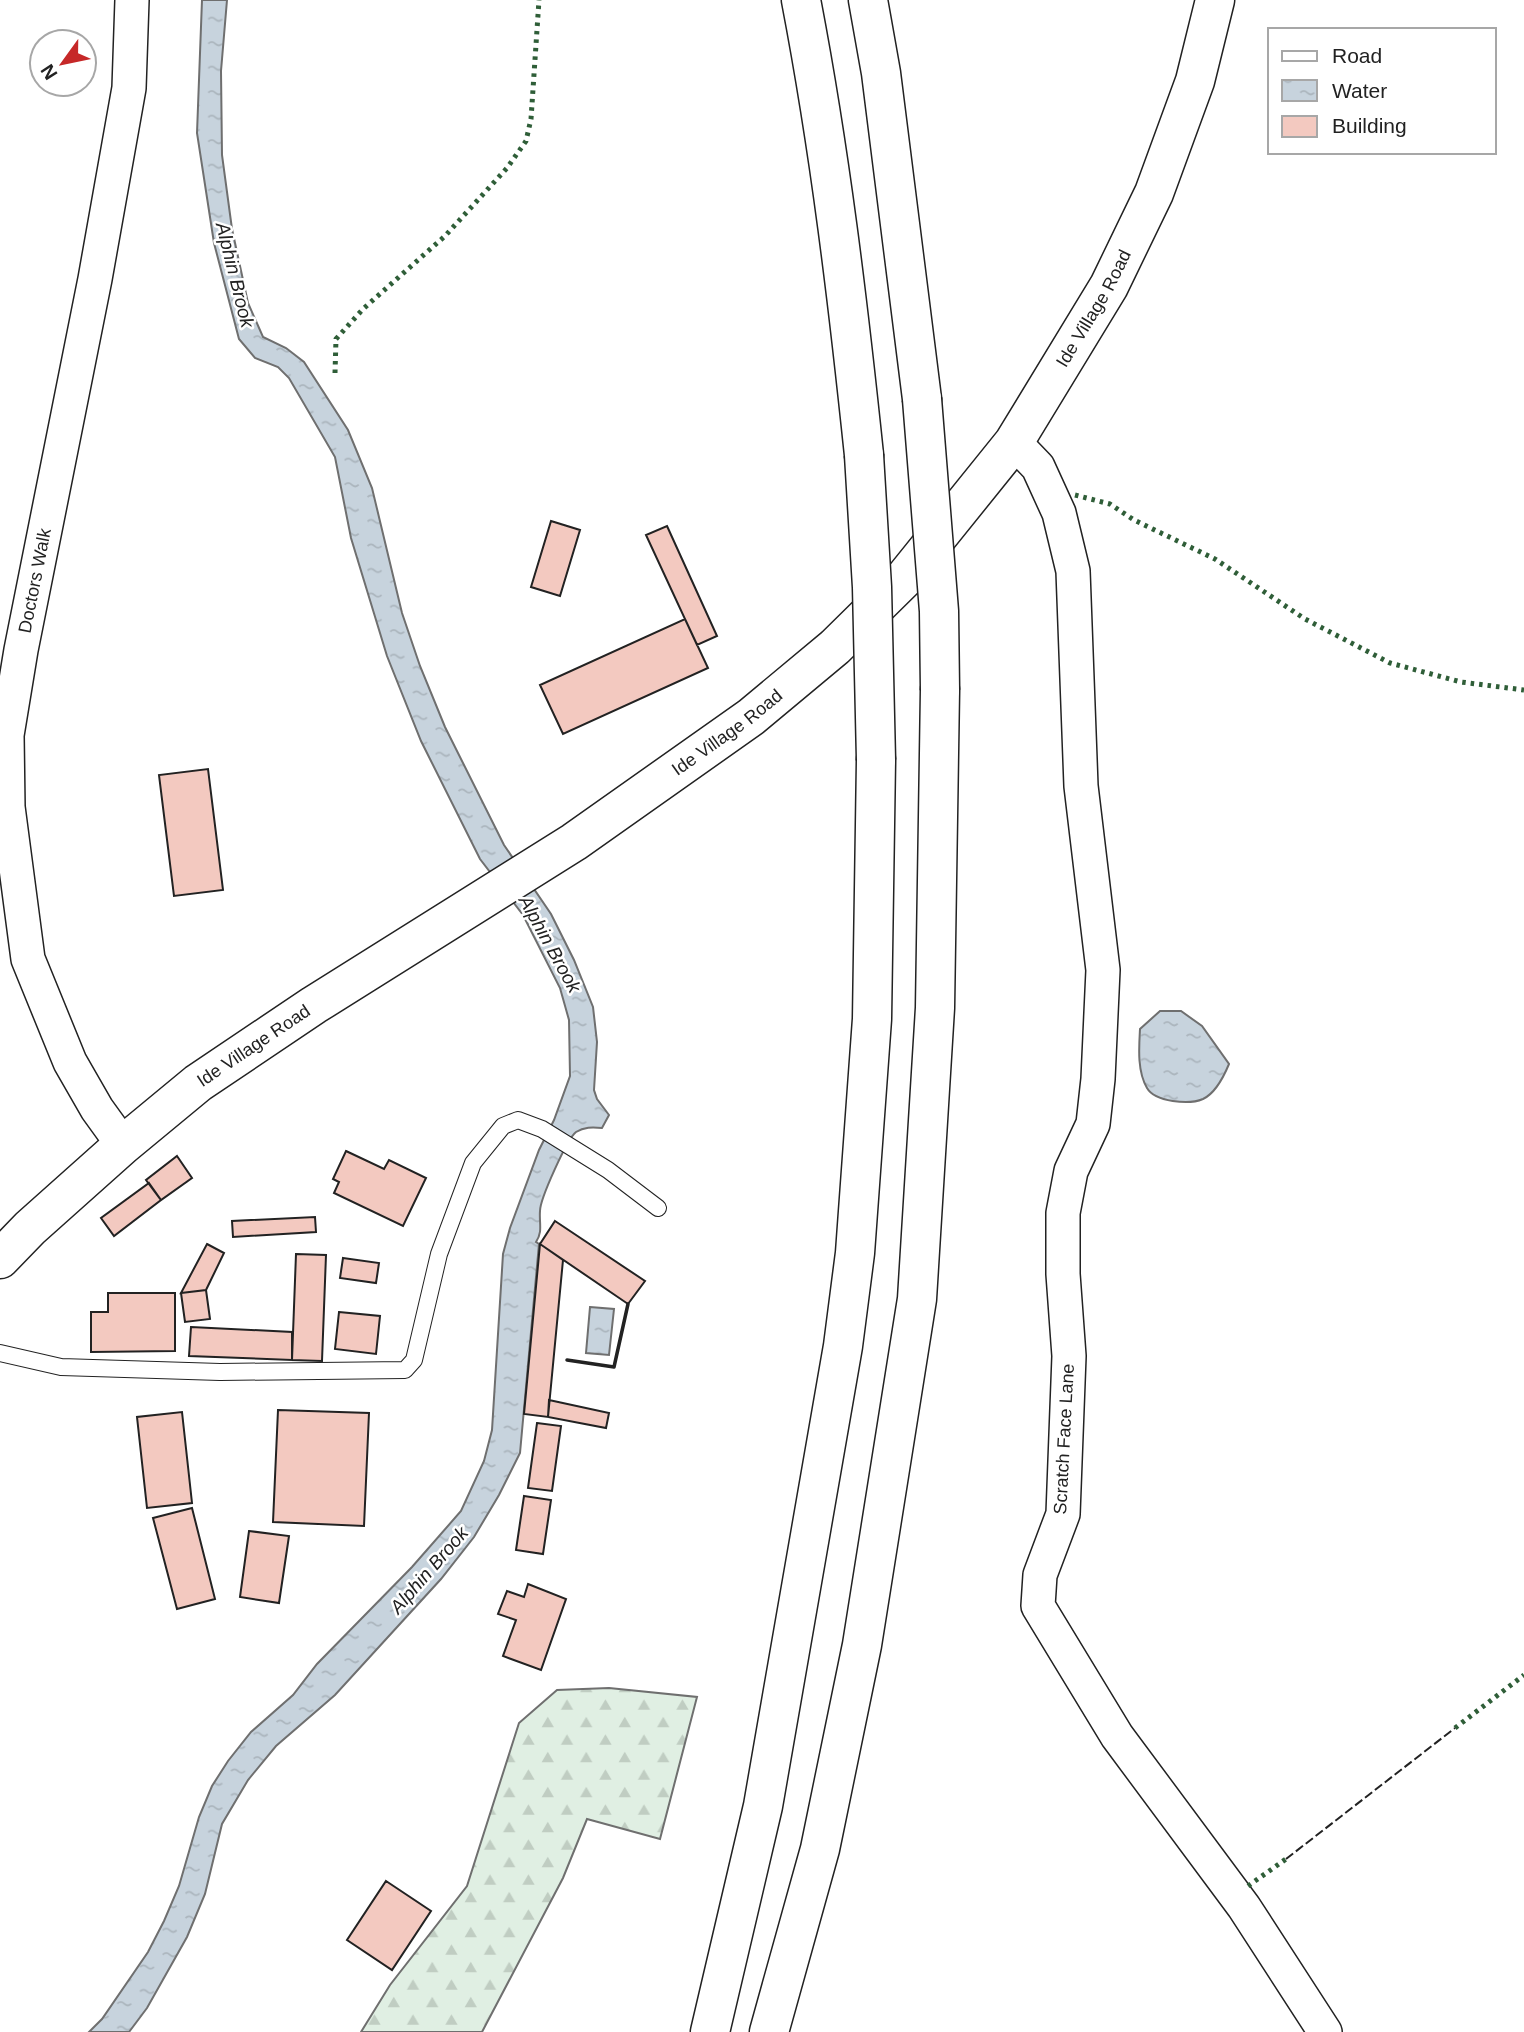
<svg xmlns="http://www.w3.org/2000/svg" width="1524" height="2032" viewBox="0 0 1524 2032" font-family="Arial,sans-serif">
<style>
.forest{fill:url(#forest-firs);stroke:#6f6f6f;stroke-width:2}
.water{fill:url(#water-ripples);stroke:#6f6f6f;stroke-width:2}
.building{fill:#f3c9c0;stroke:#222;stroke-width:2}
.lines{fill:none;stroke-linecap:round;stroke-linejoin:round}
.service-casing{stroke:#222;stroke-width:18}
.minor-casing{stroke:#222;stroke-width:36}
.tertiary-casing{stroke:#222;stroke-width:41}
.trunk-casing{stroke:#222;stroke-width:41}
.service{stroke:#fff;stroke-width:16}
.minor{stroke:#fff;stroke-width:33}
.tertiary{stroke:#fff;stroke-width:38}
.trunk{stroke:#fff;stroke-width:38}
.trunk-bridge-casing{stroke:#222;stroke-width:41;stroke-linecap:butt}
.trunk-bridge{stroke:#fff;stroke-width:38}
.hedge{stroke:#2f5e38;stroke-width:5;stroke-dasharray:3.5 5;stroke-linecap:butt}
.fence{stroke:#222;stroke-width:2;stroke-dasharray:9 3.5;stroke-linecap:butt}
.wall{stroke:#222;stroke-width:3.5}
.labels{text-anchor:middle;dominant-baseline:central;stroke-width:5;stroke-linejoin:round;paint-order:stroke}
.street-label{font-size:18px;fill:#222;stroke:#fff}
.water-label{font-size:19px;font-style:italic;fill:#222;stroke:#fff}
</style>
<defs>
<pattern id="forest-firs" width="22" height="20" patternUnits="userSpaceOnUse" patternTransform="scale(1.75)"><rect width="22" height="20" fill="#e0efe3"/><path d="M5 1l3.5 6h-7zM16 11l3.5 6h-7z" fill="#c0cdc2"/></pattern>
<pattern id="water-ripples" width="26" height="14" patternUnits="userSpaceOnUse" patternTransform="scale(1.75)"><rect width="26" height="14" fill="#c7d3dd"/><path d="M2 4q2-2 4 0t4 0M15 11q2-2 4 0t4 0" fill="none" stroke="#abb5bd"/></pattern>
</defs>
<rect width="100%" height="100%" fill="#fff"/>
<path class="forest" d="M609,1688L697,1697L660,1839L587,1819L563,1878L482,2032H361L390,1985L467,1886L519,1723L557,1690Z"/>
<path class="water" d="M202,0H227L221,71L222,155L232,229L248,303L263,337L286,348L304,362L348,430L372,488L402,613L420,666L445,727L504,845L551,914L574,960L593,1007L597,1042L594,1090L597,1099L609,1115L602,1128C592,1127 584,1127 576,1132C567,1139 540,1199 540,1211C539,1223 543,1232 536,1242L539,1244L520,1453L499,1495L474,1537L441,1579L335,1695L276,1746L248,1780L222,1824L205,1894L187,1937L147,2008L129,2032H89L102,2019L148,1952L164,1921L179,1886L199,1817L212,1786L228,1761L251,1732L293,1695L317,1664L412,1567L461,1511L484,1461L492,1430L503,1254L510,1228L539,1150L554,1120L570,1076L569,1020L560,988L523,915L480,859L421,741L387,656L351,538L335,457L289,378L278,367L255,358L239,339L214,243L197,133Z
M1160,1011H1181L1202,1026L1229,1064C1224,1076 1216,1093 1203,1099C1189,1105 1155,1102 1147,1088C1137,1071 1139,1047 1140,1029Z
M590,1307L614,1309L609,1355L586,1353Z"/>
<path class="building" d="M551,521L580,530L560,596L531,587Z
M667,526L717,636L697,645L646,535Z
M685,619L708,668L563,734L540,685Z
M208,769L223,890L174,896L159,775Z
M346,1151L384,1169L389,1160L426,1178L403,1226L334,1193L339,1182L333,1179Z
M177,1156L192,1178L161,1200L146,1180Z
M149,1183L161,1200L114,1236L101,1218Z
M315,1217L316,1232L233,1237L232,1221Z
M555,1221L645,1281L628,1304L540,1244Z
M207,1244L224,1253L206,1290L181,1293Z
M540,1244L563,1260L548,1417L524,1414Z
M296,1254L326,1255L322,1361L292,1360Z
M343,1258L379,1263L376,1283L340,1278Z
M206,1290L210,1319L185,1322L181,1293Z
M108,1293H175V1351L91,1352V1312H108Z
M339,1312L380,1316L376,1354L335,1349Z
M191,1327L292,1332V1360L189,1356Z
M549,1400L609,1413L606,1428L548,1417Z
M278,1410L369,1413L364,1526L273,1522Z
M182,1412L192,1503L147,1508L137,1417Z
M537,1423L561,1426L552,1491L528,1488Z
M524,1496L551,1500L543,1554L516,1550Z
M192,1508L215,1599L177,1609L153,1518Z
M249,1531L289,1536L279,1603L240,1597Z
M528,1584L566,1599L541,1670L503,1656L516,1620L498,1614L507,1591L524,1597Z
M386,1881L431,1911L392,1970L347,1940Z"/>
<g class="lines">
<g class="service-casing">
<path id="service" d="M0,1353L61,1367L220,1372L405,1370L414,1360L439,1254L473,1163L503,1126L518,1120L542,1129L608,1170L658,1208"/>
</g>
<g class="minor-casing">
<g id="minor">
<path d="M1014,442L1038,467L1059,513L1073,571L1081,786L1103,970L1098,1079L1093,1124L1071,1171L1063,1213V1274L1069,1356L1063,1514L1040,1575L1038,1606L1117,1736L1244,1907L1325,2032"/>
<path id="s1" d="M123,1145L97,1109L70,1062L28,959L8,807L7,735L21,650L95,279L129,88L132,0"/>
</g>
</g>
<g class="tertiary-casing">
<g id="tertiary">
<path id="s2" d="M0,1259L30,1228L123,1145L198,1083L314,1005L574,842L751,717L835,647L902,581L1014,442L1109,286L1154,193L1195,81L1215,0"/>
</g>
</g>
<g class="trunk-casing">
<path id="trunk" d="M801,0C830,151 848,302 864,455
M868,0L881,73L922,399
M710,2032L763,1806L843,1346L855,1253L872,1019L876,760
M769,2032L820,1849L862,1645L917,1299L935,1008L940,690"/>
</g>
<use href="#service" class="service"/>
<use href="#minor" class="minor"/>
<use href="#tertiary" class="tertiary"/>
<use href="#trunk" class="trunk"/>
<g class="trunk-bridge-casing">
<path id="trunk-bridge" d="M922,399L939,611L940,690
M864,455L872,587L876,760"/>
</g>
<use href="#trunk-bridge" class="trunk-bridge"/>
<path class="hedge" d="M335,373L336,339L363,309L445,236L507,168L526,141L531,119L539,0
M1075,495L1110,504L1134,520L1215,559L1305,619L1390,663L1461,682L1524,690
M1455,1728L1524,1675
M1248,1886L1286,1859"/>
<path class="fence" d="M1286,1859L1455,1728"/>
<path class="wall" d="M567,1360L614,1367L628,1304"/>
</g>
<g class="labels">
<g class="street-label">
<text stroke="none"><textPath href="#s2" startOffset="1466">Ide Village Road</textPath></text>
<text stroke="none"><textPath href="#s1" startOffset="592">Doctors Walk</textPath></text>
<text stroke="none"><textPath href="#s2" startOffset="900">Ide Village Road</textPath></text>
<text stroke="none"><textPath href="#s2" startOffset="332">Ide Village Road</textPath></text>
<text transform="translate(1064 1439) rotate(-87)">Scratch Face Lane</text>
</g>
<g class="water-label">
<text transform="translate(235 275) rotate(76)">Alphin Brook</text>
<text transform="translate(550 944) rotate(61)">Alphin Brook</text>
<text transform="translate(429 1570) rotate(-49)">Alphin Brook</text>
</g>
</g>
<rect x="1268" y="28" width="228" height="126" fill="#ffffff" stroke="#a7a7a7" stroke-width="2"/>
<rect x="1282" y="51" width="35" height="10" fill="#ffffff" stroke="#a7a7a7" stroke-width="2"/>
<text x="1332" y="63" font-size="21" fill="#222222">Road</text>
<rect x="1282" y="80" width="35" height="21" fill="url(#water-ripples)" stroke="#a7a7a7" stroke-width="2"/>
<text x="1332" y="98" font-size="21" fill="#222222">Water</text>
<rect x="1282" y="116" width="35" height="21" fill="#f3c9c0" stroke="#a7a7a7" stroke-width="2"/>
<text x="1332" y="133" font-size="21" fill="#222222">Building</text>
<g transform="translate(63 63) rotate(237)"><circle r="33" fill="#ffffff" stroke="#a7a7a7" stroke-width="2"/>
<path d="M0-5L12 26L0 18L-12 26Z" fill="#c62828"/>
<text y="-10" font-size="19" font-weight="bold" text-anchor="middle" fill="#222222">N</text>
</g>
</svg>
